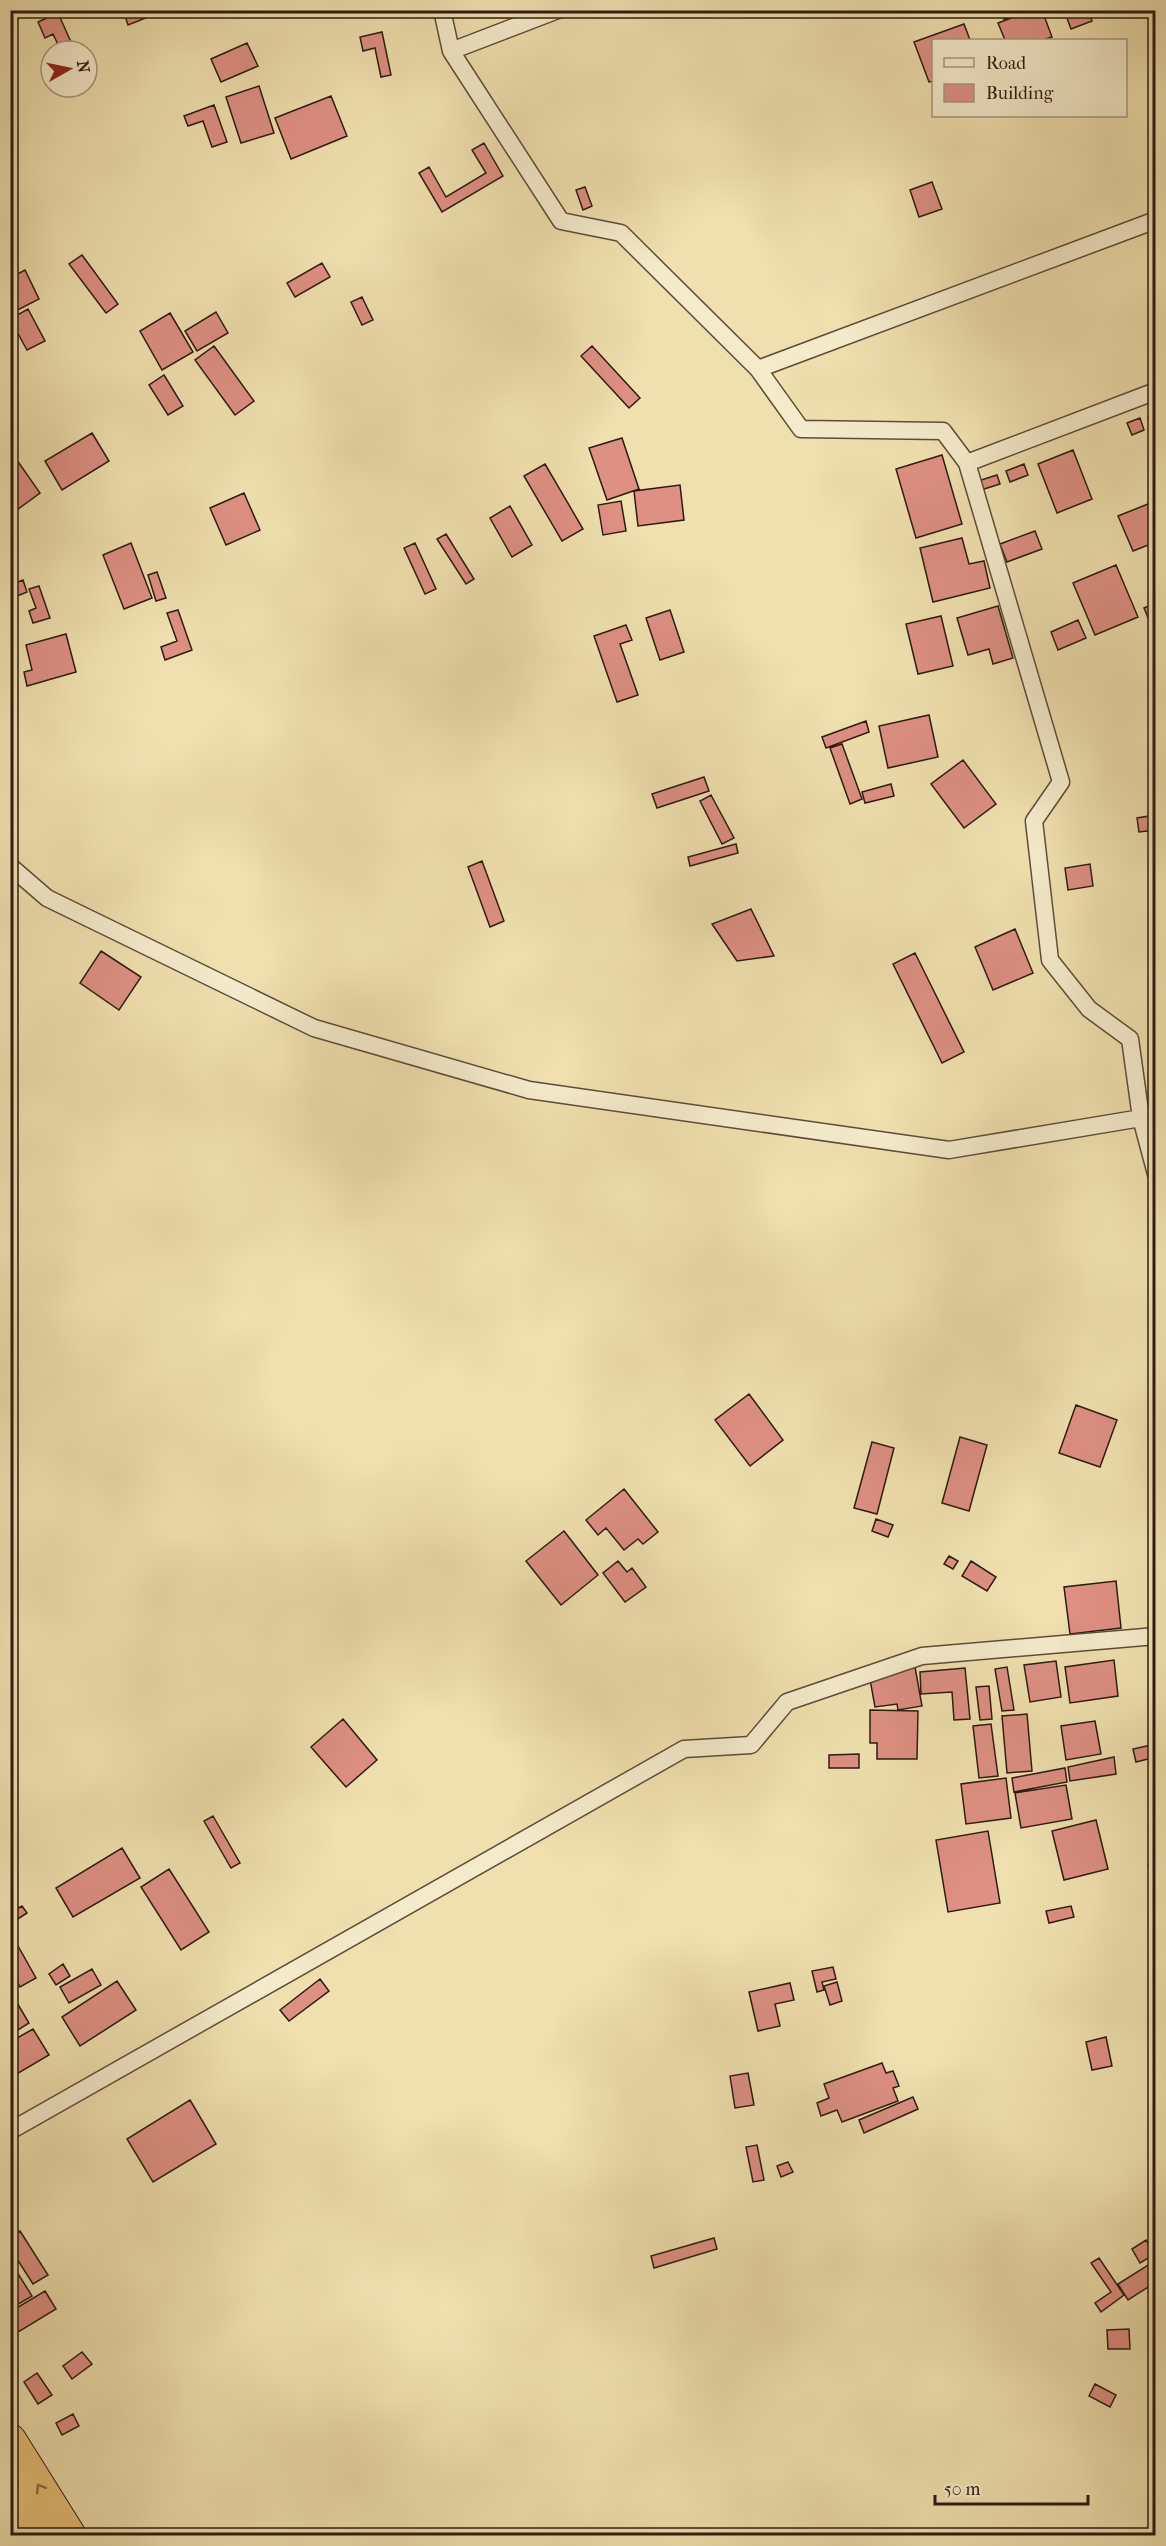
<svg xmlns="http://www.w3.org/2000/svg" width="1166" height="2546" viewBox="0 0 1166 2546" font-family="'IM FELL French Canon',serif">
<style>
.building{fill:#de9083;stroke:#2c1b10;stroke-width:1.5}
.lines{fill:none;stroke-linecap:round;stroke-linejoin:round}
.street-casing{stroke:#5d4c38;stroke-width:19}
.highway-casing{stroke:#2c1b10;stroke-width:34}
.street{stroke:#f5ebcb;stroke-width:16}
.highway{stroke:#e8c078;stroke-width:32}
.oneway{stroke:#8a6e44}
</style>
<rect width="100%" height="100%" fill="#f0e0af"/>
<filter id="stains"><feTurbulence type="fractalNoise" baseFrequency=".00333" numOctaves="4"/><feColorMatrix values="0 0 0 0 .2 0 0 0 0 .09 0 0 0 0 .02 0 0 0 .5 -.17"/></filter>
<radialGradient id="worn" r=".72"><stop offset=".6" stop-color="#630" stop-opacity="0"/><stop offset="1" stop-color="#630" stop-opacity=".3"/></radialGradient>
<path class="building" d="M123,10H146L148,17L128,25Z
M1002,10H1029L1004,19Z
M1033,10H1042L1052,37L1043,40H1005L998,23Z
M1064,10H1088L1092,21L1071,29Z
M58,13L75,51H61L53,34L45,38L38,22Z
M964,24L970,40H934V81L929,82L914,42Z
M382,32L391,75L381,77L375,48L363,51L360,37Z
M247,43L258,66L221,82L211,59Z
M259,86L274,133L241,143L226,97Z
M331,96L347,136L291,159L275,118Z
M214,105L227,142L212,147L203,121L188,126L184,116Z
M484,143L503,176L442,212L419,173L429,167L446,197L486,173L472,150Z
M932,182L942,209L919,217L910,190Z
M585,187L592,206L583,210L576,190Z
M82,255L118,304L106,313L69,264Z
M322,263L330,277L295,297L287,283Z
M25,270L39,299L10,314V274L12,277Z
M362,297L373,320L362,325L351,302Z
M28,309L45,341L27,350L10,319Z
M216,312L228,333L197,351L185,331Z
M170,313L193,352L162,370L140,331Z
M214,346L254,401L235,415L195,360Z
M592,346L640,398L629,408L581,356Z
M164,375L183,406L168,415L149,385Z
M1156,414V440L1148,417Z
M1140,418L1144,430L1132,435L1127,423Z
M92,433L109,461L62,490L45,461Z
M622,438L639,489L607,500L589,448Z
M1073,450L1092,499L1057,513L1038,464Z
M12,453L40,493L10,515V454Z
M942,455L962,524L916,538L896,469Z
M545,464L583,529L562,541L524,476Z
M1024,464L1028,475L1010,482L1006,471Z
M997,475L1000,484L981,490L978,481Z
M680,485L684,520L638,526L634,491Z
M244,493L260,530L226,545L210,508Z
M621,501L626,531L603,535L598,505Z
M1153,502L1156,509V542L1133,551L1118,516Z
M510,506L532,545L512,557L490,518Z
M1035,531L1042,549L1007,562L1000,544Z
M446,534L474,579L466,584L437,539Z
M962,538L969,564L984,561L990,588L933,602L920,548Z
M131,543L152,598L124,609L103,555Z
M415,543L436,589L425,594L404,548Z
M1116,565L1138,617L1095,635L1073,583Z
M157,572L166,598L156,601L148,575Z
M23,580L27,592L10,599V585Z
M39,586L50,618L33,623L29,611L36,608L29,589Z
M1156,603V617L1149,620L1144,608Z
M998,606L1013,658L993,664L989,649L968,655L957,618Z
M178,610L192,650L165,660L161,647L177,641L167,613Z
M670,610L684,652L660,660L646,618Z
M941,616L953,666L918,674L906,624Z
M1078,620L1086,638L1058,650L1051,632Z
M626,625L632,640L620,644L638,695L617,702L594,636Z
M66,634L76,672L27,686L24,672L32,670L26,645Z
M929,715L938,757L888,768L879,726Z
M866,721L869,732L826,748L822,737Z
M842,744L862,799L850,804L830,748Z
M963,760L996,804L964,828L931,784Z
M704,777L709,791L657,808L652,794Z
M891,784L894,796L865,803L862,792Z
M711,795L734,838L722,844L700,801Z
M1156,815V830L1139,832L1137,818Z
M736,844L738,853L690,866L688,857Z
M482,861L504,921L490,927L468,867Z
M1090,864L1093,886L1068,890L1065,868Z
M751,909L774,956L737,961L712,924Z
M1015,929L1033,973L993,990L975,947Z
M101,951L141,977L119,1010L80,983Z
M915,953L964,1052L942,1063L893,964Z
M749,1394L783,1440L750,1466L715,1420Z
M1076,1405L1117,1420L1100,1467L1059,1453Z
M960,1437L987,1445L969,1511L942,1503Z
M872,1442L894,1448L877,1514L854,1508Z
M624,1489L658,1532L643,1544L638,1539L624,1550L606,1528L598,1535L586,1520Z
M876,1519L893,1525L888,1537L872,1531Z
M564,1531L598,1575L561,1605L526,1561Z
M949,1556L958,1561L953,1569L944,1564Z
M618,1561L627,1572L632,1568L646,1587L625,1602L603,1573Z
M971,1561L996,1577L987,1591L962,1576Z
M1116,1581L1121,1628L1070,1634L1064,1587Z
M1114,1660L1118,1696L1070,1703L1065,1667Z
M1056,1661L1061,1697L1030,1702L1024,1665Z
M915,1667L922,1706L898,1710L897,1704L875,1707L869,1674Z
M1007,1667L1014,1710L1002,1711L995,1669Z
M965,1668L970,1719L954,1720L952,1692L921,1694L920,1672Z
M989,1686L992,1719L980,1720L976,1687Z
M870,1710L918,1711L917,1759H877V1743H870Z
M1027,1714L1032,1771L1007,1773L1002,1716Z
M343,1719L377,1760L346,1787L311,1747Z
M1095,1721L1101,1754L1066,1760L1061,1726Z
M991,1724L998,1776L979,1778L973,1726Z
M1156,1744V1757L1136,1762L1133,1749Z
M859,1754V1768H829V1755Z
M1114,1757L1116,1774L1070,1781L1068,1767Z
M1065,1768L1067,1782L1014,1792L1012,1778Z
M1006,1778L1011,1818L966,1824L961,1784Z
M1066,1785L1072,1819L1021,1828L1015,1793Z
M213,1816L240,1863L231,1868L204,1821Z
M1096,1820L1108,1869L1064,1880L1052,1831Z
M988,1831L1000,1903L948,1912L936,1840Z
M122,1848L140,1878L73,1917L56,1888Z
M1156,1863V1874L1151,1875L1148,1865Z
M169,1869L209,1932L181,1950L141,1887Z
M22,1906L27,1913L10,1924V1913Z
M1071,1906L1074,1917L1049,1923L1046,1911Z
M18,1946L36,1978L20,1987L10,1969V1950Z
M63,1964L70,1976L56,1985L49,1974Z
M833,1967L836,1979L822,1982L824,1990L817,1992L812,1971Z
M92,1969L101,1985L69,2003L60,1987Z
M320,1979L329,1991L289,2021L280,2010Z
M117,1981L136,2010L80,2046L62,2017Z
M837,1982L842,2001L830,2005L824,1986Z
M790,1983L794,2000L775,2004L780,2026L758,2031L749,1992Z
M13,1996L29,2023L10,2035V1998Z
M33,2029L49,2055L10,2078V2042Z
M1106,2037L1112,2066L1092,2070L1086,2042Z
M882,2063L886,2073L893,2071L899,2086L893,2088L898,2101L842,2122L837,2110L821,2116L817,2103L829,2098L824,2084Z
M748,2073L754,2105L735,2108L730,2076Z
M913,2097L918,2109L864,2133L859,2120Z
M190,2100L216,2144L153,2182L127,2139Z
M757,2145L764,2180L753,2182L746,2147Z
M788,2162L793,2172L781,2177L777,2166Z
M20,2231L48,2275L33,2284L10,2248V2238Z
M714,2238L717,2249L654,2268L651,2256Z
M1146,2240L1155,2254L1140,2263L1132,2249Z
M1099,2258L1124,2295L1101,2312L1095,2303L1111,2292L1091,2263Z
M1156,2260V2282L1128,2300L1118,2284Z
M10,2261L32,2296L10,2309Z
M45,2291L56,2309L10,2337V2312Z
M1129,2329L1130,2349H1108L1107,2330Z
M82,2352L92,2364L72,2379L63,2366Z
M37,2373L52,2395L38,2404L24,2382Z
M1095,2384L1116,2395L1110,2407L1089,2396Z
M73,2414L79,2426L62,2435L56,2423Z"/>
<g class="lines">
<g class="street-casing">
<path id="street" d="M442,10L451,51L561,221L621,233L758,369L801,429L943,431L967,463L1061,782L1034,821L1050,960L1089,1009L1130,1039L1141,1118L1156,1174
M451,51L558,10
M758,369L1156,220
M967,463L1156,391
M10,866L47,898L314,1028L529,1090L949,1150L1141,1118
M10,2131L684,1749L751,1745L787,1702L922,1656L1156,1636"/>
</g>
<g class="highway-casing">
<path id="highway" d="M10,2440L70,2536
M10,2498L34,2536"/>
</g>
<use href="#street" class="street"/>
<use href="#highway" class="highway"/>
</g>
<defs><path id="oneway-chevron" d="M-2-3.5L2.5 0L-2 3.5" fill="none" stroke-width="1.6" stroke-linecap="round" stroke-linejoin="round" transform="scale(1.5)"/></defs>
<use class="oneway" href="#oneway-chevron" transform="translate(40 2488) rotate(-122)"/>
<rect width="1166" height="2546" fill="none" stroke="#f0e0af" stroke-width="36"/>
<rect x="12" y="12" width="1142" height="2522" fill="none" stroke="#2c1b10" stroke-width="3"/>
<rect x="18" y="18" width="1130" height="2510" fill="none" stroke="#2c1b10" stroke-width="1.5"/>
<rect x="932" y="39" width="195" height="78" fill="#f5ebcb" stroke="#a59880" stroke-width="1.5"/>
<rect x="944" y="58" width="30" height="9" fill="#f5ebcb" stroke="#a59880" stroke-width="1.5"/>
<text x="986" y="69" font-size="18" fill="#2c1b10">Road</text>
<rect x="944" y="84" width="30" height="18" fill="#de9083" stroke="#a59880" stroke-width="1.5"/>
<text x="986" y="99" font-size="18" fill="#2c1b10">Building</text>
<g transform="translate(69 69) rotate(81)"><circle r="28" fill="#f5ebcb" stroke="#a59880" stroke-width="1.5"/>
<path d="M0-4.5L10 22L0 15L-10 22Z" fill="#8f2418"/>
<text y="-9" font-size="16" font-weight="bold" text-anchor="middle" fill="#2c1b10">N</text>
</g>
<path d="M935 2495v9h153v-9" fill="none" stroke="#2c1b10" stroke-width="3"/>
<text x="944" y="2495" font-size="18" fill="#2c1b10" stroke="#f5ebcb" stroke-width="4.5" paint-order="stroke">50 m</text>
<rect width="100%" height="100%" filter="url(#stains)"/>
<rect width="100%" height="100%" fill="url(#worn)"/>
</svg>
